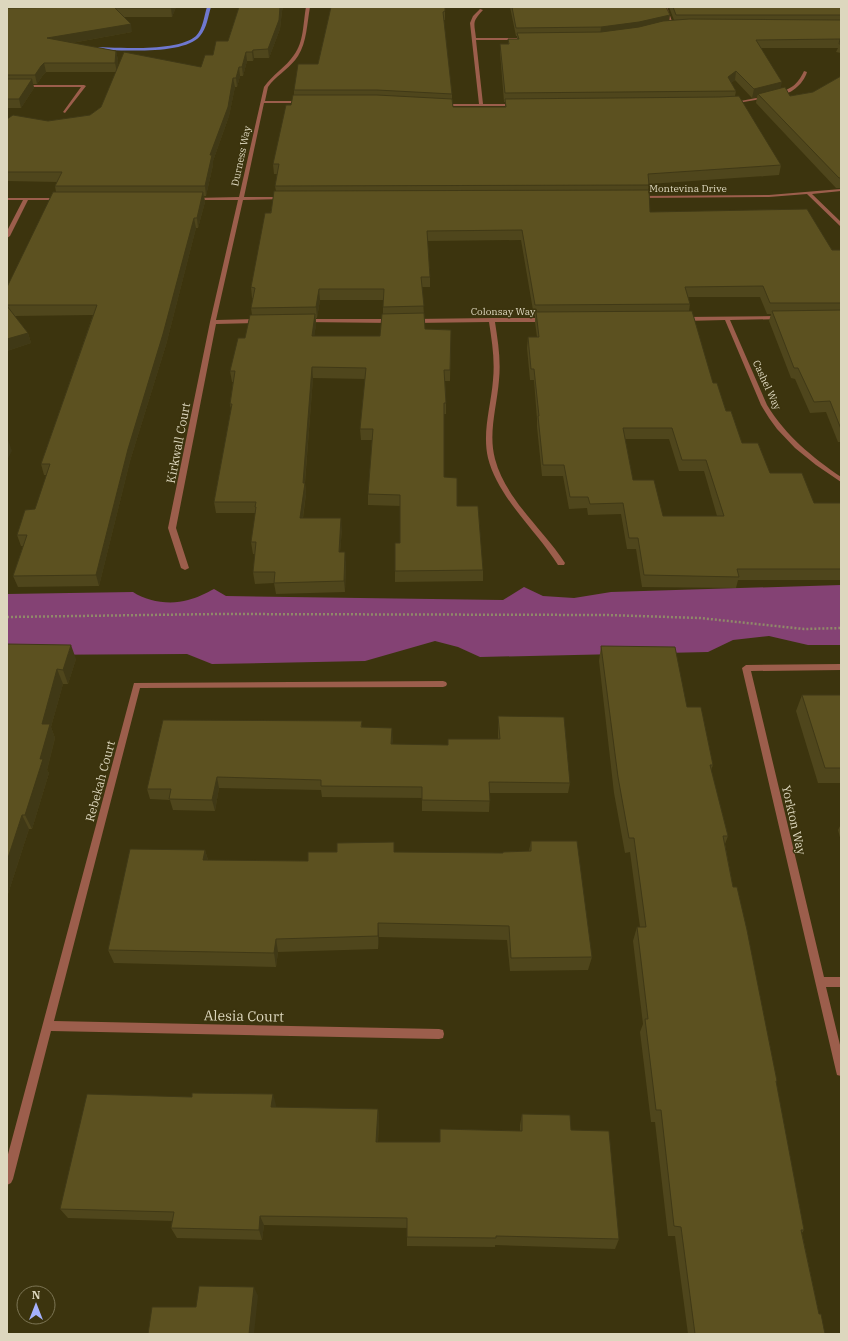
<svg xmlns="http://www.w3.org/2000/svg" width="848" height="1341" viewBox="0 0 848 1341" font-family="'IBM Plex Serif',serif">
<style>
.green{fill:#844274}
.lines{fill:none;stroke-linecap:round;stroke-linejoin:round}
.stream{fill:#6f78cf;fill-rule:evenodd}
.path{stroke:#90896a;stroke-width:2.5;stroke-dasharray:2 2;stroke-linecap:butt}
.street{fill:#9c5e4c;fill-rule:evenodd}
.wall{fill:#4f461c;fill-rule:evenodd}
.shaded-wall{fill:#403916}
.building{fill:#5c5120;stroke:#403916;fill-rule:evenodd}
.labels{text-anchor:middle;dominant-baseline:central;stroke-width:3;stroke-linejoin:round;paint-order:stroke}
.far-street-label{font-size:10px;fill:#ddd7be;stroke:#3c340e}
.street-label{font-size:12px;fill:#ddd7be;stroke:#3c340e}
.near-street-label{font-size:14px;fill:#ddd7be;stroke:#3c340e}
</style>
<rect width="100%" height="100%" fill="#3c340e"/>
<path class="green" d="M841,585V645H808L769,636L733,640L708,652L480,657L458,647L435,641L365,661L212,664L187,654L7,655V594L133,592C148,602 171,605 188,600C197,598 206,593 214,589L226,596L503,600L524,587L543,596L574,598L611,592Z"/>
<g class="lines">
<path class="stream" d="M207,7H211C208,16 207,28 200,36C184,56 114,50 89,49L87,48L89,47C115,47 176,53 196,36C203,29 204,16 207,7Z"/>
<path class="path" d="M7,617L218,614L607,615L700,618L804,629L841,628"/>
<path class="street" d="M306,7H310C307,23 307,42 298,56C291,67 279,74 271,83L268,87L265,101H303L305,102L303,103H264L244,197H283L285,198L283,199L243,200L216,320L258,319L261,321L258,323L216,324L176,528L189,568L185,570L181,568L168,528L210,322L238,200H194L192,199L194,198L239,197L264,87C272,75 286,67 294,55C304,42 303,23 306,7Z
M663,7H667L674,27L671,26Z
M480,9L483,10C472,22 474,22 476,38H518L520,39L518,40H476L483,104H515L517,105L515,106H440V105L442,104H479L470,23L473,16Z
M804,71L807,72C803,85 790,95 777,96V94C791,88 797,86 804,71Z
M7,85H84L86,86L65,113L63,112L81,87H7Z
M766,96H767V98L732,104L730,103Z
M841,189V191L812,194L841,222V227L807,194L769,197L638,198L636,197L638,196L769,195Z
M7,198H59L61,199L59,200H28L10,236L7,238V231L23,200H7Z
M780,316L783,318L782,319L730,320L767,405C786,436 812,457 841,477V482L816,465L795,448L777,429L769,418L761,405L725,320L684,321L681,319L684,317Z
M492,318H544L547,320L544,322H495C498,342 501,360 499,380C497,406 488,433 495,459C506,500 543,529 565,563L564,565H558C537,531 498,498 488,458C482,432 491,406 493,380C495,360 492,342 489,322L414,323L411,321L414,319Z
M306,319H392L395,321L392,323L304,322L303,321Z
M841,664V670L751,671L824,977H841V987H826L841,1049V1076L837,1075L836,1071L742,668L746,665Z
M443,681L446,682L447,684L446,686L443,687L140,688L54,1021L439,1029L443,1030L444,1034L443,1038L439,1039L51,1031L13,1179L11,1183L7,1185V1158L134,683Z"/>
</g>
<path class="wall" d="M7,7H176L172,17H123L132,32L72,43L116,51L118,60L117,68L201,67L213,55L228,41L239,7H283L282,11L280,29L269,58H254L253,61H247L243,76H240L237,87H235L229,116L213,161V165L206,196H204L205,202L198,228H196L166,345L130,461L99,586L18,587L13,576L23,546H21L17,535L35,509L47,475H44L41,464L93,315L14,316L28,333L31,343L7,351V287L56,192L55,186L57,182L7,181V119L48,121L90,115L101,107L116,72H46L43,75L37,84H33L34,88L21,108H7Z
M331,7L445,11V20H443L452,94V99L453,107H505V102H504L500,52V44H508V39H517V36H516L510,7H666L669,21L674,20L669,7H841V53L836,52L838,48H761L780,88L790,96L813,92L841,76V188H836L756,103L757,97L752,98L735,80L731,83L736,91L735,96L781,165L779,175L649,184L648,190L650,212L832,250H841V442H838L826,412L810,413L795,379L791,378L769,321L771,314H767L760,297H688L690,304L689,311L713,383L742,443L770,473L814,503H841V580H738L736,588L642,587L636,549H627L621,514L588,515L587,508L569,509L563,476H542L537,427V419L534,380H530L527,348L528,337H537L535,322V316H534L521,240L427,241L430,277V287H422L425,329L451,330L450,381H445L446,403V414H444V477L457,506L483,570V581L395,582V571L400,543V506L368,505V494L372,440H361L360,429L365,379L313,378L305,483L306,494L303,518L342,529L340,552L346,563L345,592L276,594L274,583L255,584L253,572L255,554H253L251,542L256,513H216L214,502L231,409L230,404L233,382H232L230,371L245,338L252,315L251,308L253,298H252L251,287L276,191L275,186L277,174H274L273,164L291,105L294,95V90L318,64ZM320,300H383V314L380,336H314L316,325V318H317ZM625,439H669L679,471H704L717,516H663L633,480Z
M7,644L76,659L68,684H63L51,727L55,738L47,770L49,773L32,829H29L7,897Z
M601,646L687,707L713,765L711,770L728,836L725,844L733,887L777,1081L776,1082L804,1230L802,1233L819,1314L825,1334H688L675,1236H668L655,1122H651L640,1032L643,1024L633,941L637,927H640L630,852L625,853L614,793L599,661Z
M802,695H841V783H818L796,711Z
M498,716L570,783L568,793H490L489,812L422,811V798L322,797L321,790L219,788L215,811L173,810L170,800L150,799L147,789L362,721V727L393,739L392,744L448,745L498,739Z
M841,824V841L838,830Z
M531,841L592,957L588,970L510,971L507,940L379,937L378,949L278,952L276,967L114,963L108,950L205,850L208,860L308,861L337,852L394,842V852L503,853L529,851Z
M276,1105V1107L378,1109L379,1120L378,1142H440V1129L520,1131V1125L522,1114L571,1130L619,1239L615,1249L495,1245V1247L407,1246V1228L264,1225L262,1240L177,1238L171,1228L172,1221L68,1218L60,1209Z"/>
<path class="shaded-wall" d="M171,7H176L172,17L171,8Z
M280,7H283L282,11L280,29L269,58L268,49Z
M670,15L669,24L600,36L601,27Z
M131,24L132,32L49,47L47,38Z
M253,50L254,58L253,61L252,52Z
M116,51L118,60L117,72L115,63Z
M246,52L247,61L243,76L242,67Z
M44,63L46,72L43,75L37,84L35,75L41,66Z
M239,67L240,76L237,87L236,78Z
M736,71L735,80L726,87L728,77Z
M233,78L235,87L229,116L213,161V165L206,196L205,186L210,155Z
M32,79L34,88L21,108L19,99Z
M782,82L780,91L758,94L757,97L752,98L754,89Z
M203,192L205,202L198,228L197,218Z
M194,218L196,228L166,345L130,461L99,586L96,575L128,449Z
M319,289L320,300L317,318L316,307Z
M315,314L316,325L313,346L312,336Z
M28,333L31,343L7,351V339Z
M312,367L313,378L304,492L305,483L306,494L301,529L300,518Z
M8,440L12,451L7,460V442Z
M341,518L342,529L339,563V552Z
M345,552L346,563L345,592L344,581Z
M71,645L76,659L68,684L63,670Z
M57,669L63,684L51,727L55,738L47,770L49,773L32,829L25,815L42,724Z
M392,728L393,739L392,755L391,744Z
M217,777L219,788L215,811L212,800Z
M22,815L29,829L7,897V861Z
M205,850L209,864L203,860Z
M378,923L379,937L378,949Z
M276,939L278,952L276,967L274,953Z
M273,1094L276,1105L275,1118L271,1107Z
M378,1109L379,1120L377,1153L376,1142Z
M260,1216L264,1225L262,1240L259,1230Z
M254,1287L258,1296L254,1334H249Z"/>
<path class="building" d="M107,7H171V8H115L131,24L47,38L116,51L115,63H44L41,66L35,75H7V8Z
M239,7H280L279,20L268,49L253,50L252,52H246L242,67H239L236,78H233L228,107L210,155H212L205,186H55L62,172H7V119L13,115L48,121L90,115L101,107L124,52L201,67L205,55H213L216,41H228Z
M331,7H445V11L443,12L452,94L377,90H294L298,64H318Z
M512,7H666L670,15L639,22L601,27L516,28Z
M673,7H841V15H676Z
M689,19L841,20V44H839L840,39L756,40L782,82L754,89L736,71L728,77L736,91L505,93L500,44H509L508,39H519L517,33L601,32L639,27L663,21Z
M841,76V178H839L758,94L785,87L790,96L813,92Z
M7,79H32L19,99H7Z
M293,95H377L452,99L453,107H506L505,99L720,97L739,96L781,165L648,174L649,185L275,186L279,164H273L286,105H291Z
M649,190L650,212L807,209L832,250H841V303H770L763,286L685,287L690,304L535,305L522,230L427,231L430,277H421L424,306L383,307L384,289H319L316,307L251,308L255,288L251,287L265,213H271L274,191Z
M53,192H203L197,218H194L163,334L128,449L96,575L13,576L27,535H17L25,510L35,509L50,464H41L97,305H7V287Z
M7,306L28,333L7,339Z
M841,310V429L830,401L814,402L798,368H794L772,311Z
M692,311L713,383H717L726,411H731L742,443H758L770,473H802L814,503H841V569H737L739,577L644,575L638,538H629L623,503L590,504L588,497H570L564,465H543L538,416H539L534,369H531L528,337H539L536,312ZM623,428H672L682,460H706L724,516H663L654,480H633Z
M424,313L425,329L451,330L450,370H444L446,403H444V477L457,478V506H478L483,570L395,571V543H400V495L368,494L373,429H360L366,368L312,367L303,483H305L300,518H341L339,552H345L344,581L274,583L275,572H253L256,542H251L256,507H255L256,502H214L232,404H230L235,371H230L238,338H245L250,315L315,314L312,336H380L382,314Z
M7,644L71,645L63,670L57,669L42,724H50L40,759H43L25,815H22L7,861Z
M601,646L675,647L687,707H701L713,765H710L728,836H723L733,887H737L747,930L777,1081H776L804,1230H801L819,1314H821L825,1334H695L681,1227L674,1226L661,1110H656L645,1019H648L637,927H646L634,838H629L618,777Z
M802,695H841V768H825Z
M498,716L564,717L570,783L489,782L490,801L422,800V787L321,786V780L217,777L212,800L169,799L171,789H147L163,720L362,721L361,727L392,728L391,744L448,745V739H500Z
M531,841H577L592,957L511,958L509,926L378,923V936L276,939L274,953L108,950L130,849L205,850L203,860L308,861V852H337V843L394,842V852L503,853V852L531,851Z
M192,1093L273,1094L271,1107L378,1109L376,1142H440V1129L522,1131V1114L570,1115L571,1130L609,1131L619,1239L496,1236V1238L407,1237V1218L260,1216L259,1230L171,1228L174,1212L60,1209L87,1094L192,1097Z
M199,1286L254,1287L249,1334H148L152,1307H196Z"/>
<g class="labels">
<g class="far-street-label">
<text transform="translate(241 156) rotate(-78)">Durness Way</text>
<text x="688" y="188">Montevina Drive</text>
<text x="503" y="311">Colonsay Way</text>
<text transform="translate(767 385) rotate(65)">Cashel Way</text>
</g>
<g class="street-label">
<text transform="translate(178 443) rotate(-79)">Kirkwall Court</text>
<text transform="translate(100 781) rotate(-75)">Rebekah Court</text>
<text transform="translate(794 820) rotate(77)">Yorkton Way</text>
</g>
<g class="near-street-label">
<text transform="translate(244 1016) rotate(1)">Alesia Court</text>
</g>
</g>
<rect width="848" height="1341" fill="none" stroke="#ddd7be" stroke-width="16"/>
<g transform="translate(36 1305)"><circle r="19" fill="#3c340e" stroke="#7c7554"/>
<path d="M0-3L7 15L0 10L-7 15Z" fill="#a5b1fc"/>
<text y="-6" font-size="11" font-weight="bold" text-anchor="middle" fill="#ddd7be">N</text>
</g>
</svg>
